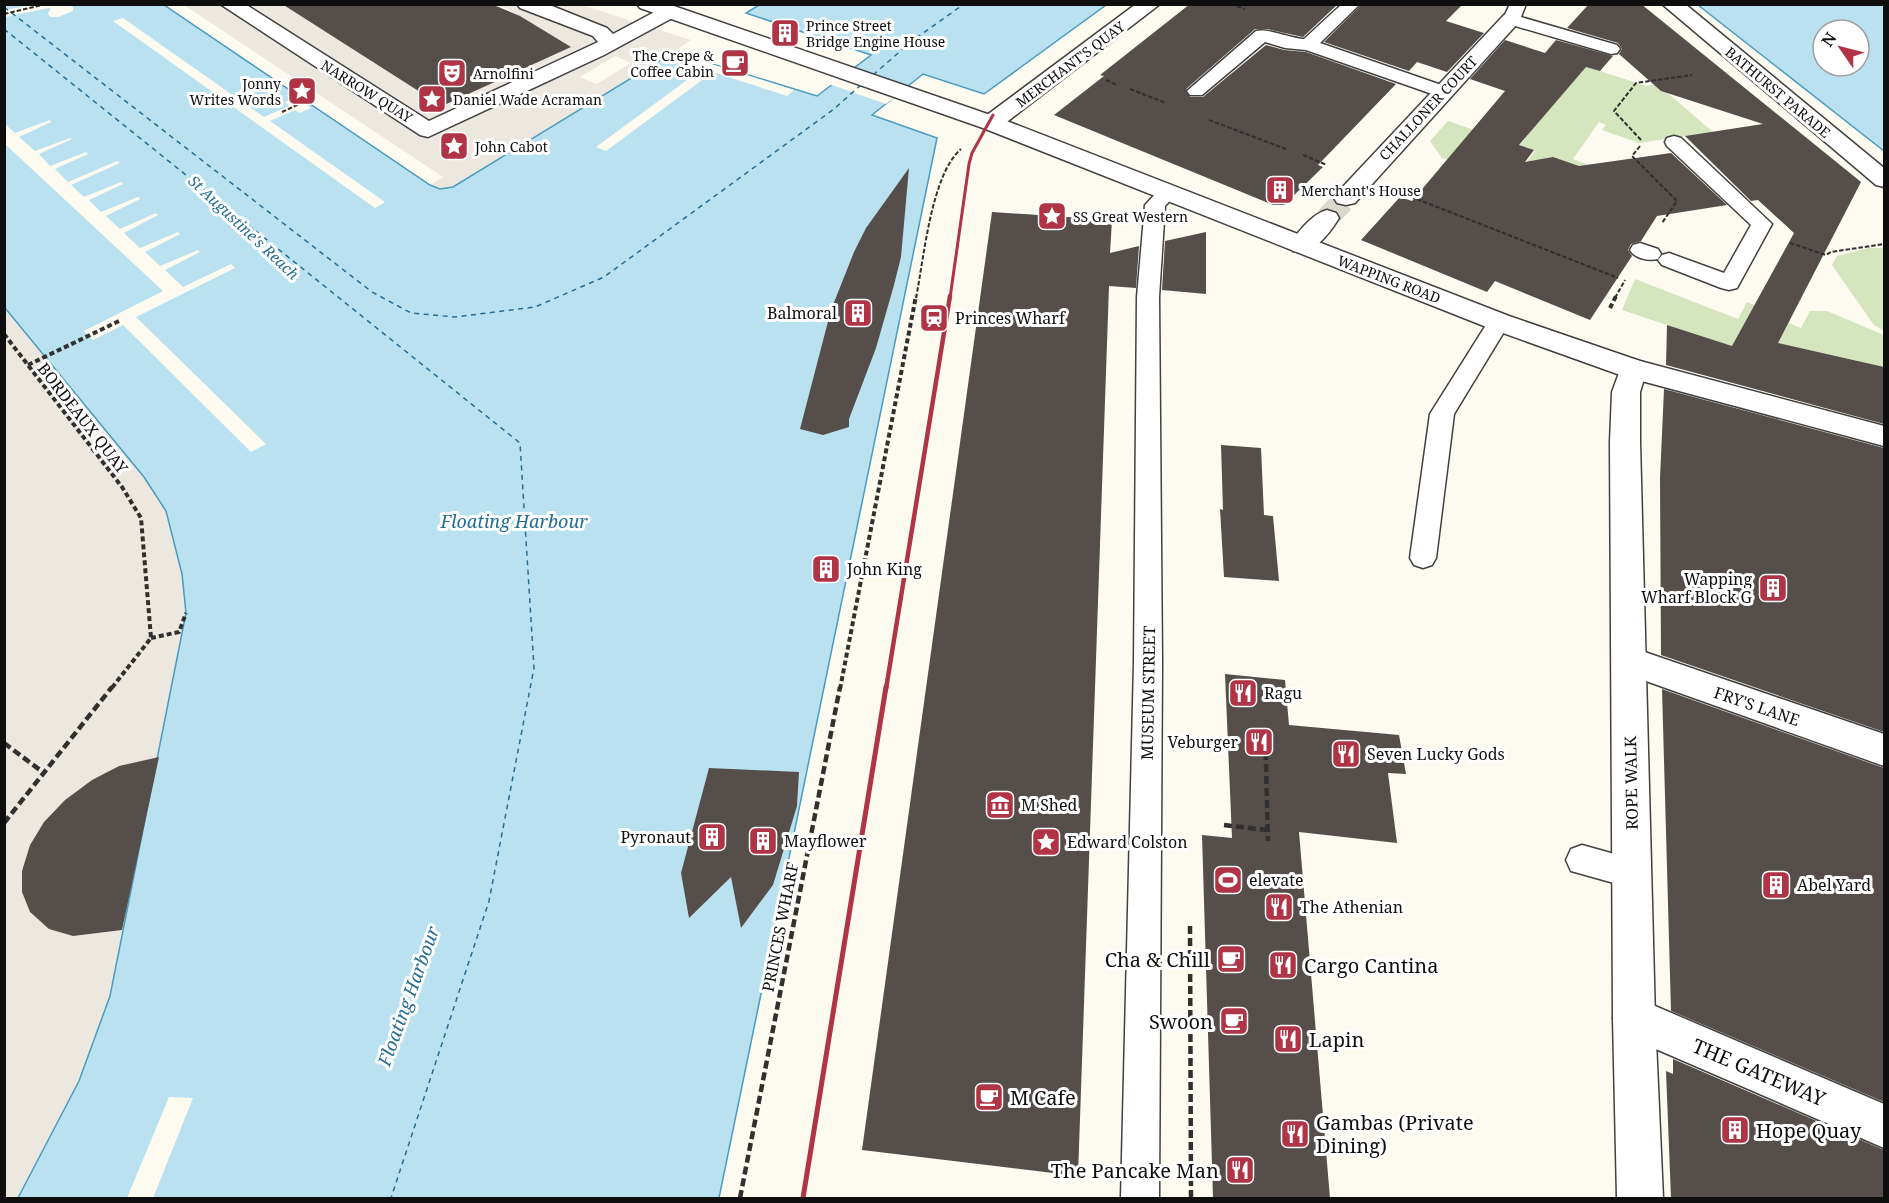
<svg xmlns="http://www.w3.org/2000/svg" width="1889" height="1203" viewBox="0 0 1889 1203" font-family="'Noto Serif',serif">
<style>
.green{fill:#d5e5bd}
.plaza{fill:#ede8df;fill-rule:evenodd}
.water{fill:#bae1f0;stroke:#499bbf;stroke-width:1.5;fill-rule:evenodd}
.pier{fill:#fdfaf0}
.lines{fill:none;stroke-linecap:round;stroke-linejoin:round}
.ferry{stroke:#246d93;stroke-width:1.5;stroke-dasharray:5 4.5;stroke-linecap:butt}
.building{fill:#554e4b}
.minor-tunnel{stroke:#d9d7ce;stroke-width:23;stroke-dasharray:23 11;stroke-linecap:butt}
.service-casing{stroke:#414141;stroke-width:3}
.pedestrian-casing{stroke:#414141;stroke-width:3}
.minor-casing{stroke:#414141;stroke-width:3}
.tertiary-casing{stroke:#414141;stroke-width:3}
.path-far2{stroke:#303030;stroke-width:2;stroke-dasharray:4.5 2;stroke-linecap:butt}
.path-far1{stroke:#303030;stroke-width:4;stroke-dasharray:5 3;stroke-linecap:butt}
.path{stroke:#303030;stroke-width:4.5;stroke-dasharray:8 4;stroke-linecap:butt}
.service{fill:#fff;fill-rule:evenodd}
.pedestrian{fill:#fff;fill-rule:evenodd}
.minor{fill:#fff;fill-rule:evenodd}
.tertiary{fill:#fff;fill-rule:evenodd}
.rail-far2{stroke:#af3446;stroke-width:3}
.rail-far1{stroke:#af3446;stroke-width:4.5}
.rail{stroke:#af3446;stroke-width:5}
.labels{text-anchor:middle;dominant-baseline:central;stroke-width:6;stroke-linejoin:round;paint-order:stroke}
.far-poi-label{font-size:14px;fill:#0e0e0e;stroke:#fff;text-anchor:start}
.far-street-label{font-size:14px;fill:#0e0e0e;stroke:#fff}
.far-water-label{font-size:15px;font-style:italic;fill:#246d93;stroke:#fff}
.poi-label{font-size:16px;fill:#0e0e0e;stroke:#fff;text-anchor:start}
.street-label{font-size:16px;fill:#0e0e0e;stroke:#fff}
.water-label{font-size:18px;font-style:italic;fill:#246d93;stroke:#fff}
.near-poi-label{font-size:20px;fill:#0e0e0e;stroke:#fff;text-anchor:start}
.near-street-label{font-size:20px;fill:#0e0e0e;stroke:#fff}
</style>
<rect width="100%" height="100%" fill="#fdfaf0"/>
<path class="green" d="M1554,56L1646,86L1657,84L1713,132L1639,143L1602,130L1606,125L1599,122L1573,159L1608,172L1525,164L1535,151L1520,145L1551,106Z
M1448,121L1506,141L1447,159L1442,158L1430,141Z
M1868,248H1884V331L1874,325L1832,265L1837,256Z
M1635,279L1738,319L1747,302L1790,320L1789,323L1801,328L1810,311H1827L1884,335V367L1739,349L1622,310Z"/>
<path class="plaza" d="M184,5H283L442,106L571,47L500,5H582L691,40L620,87L453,187L440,189L430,185L443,177ZM615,56L631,63L597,84L580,77Z
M4,308L145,477L166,511L182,574L186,613L159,757L118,766L92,780L65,800L44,823L30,845L22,871V892L30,912L49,928L73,936L122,930L110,996L79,1081L18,1198H4Z"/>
<path class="water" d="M4,5H164L430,185L440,189L453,187L674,52L817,96L871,55L746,13L759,5H1106L984,94L923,74L872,115L937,138L719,1198H18L79,1081L110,996L186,613L182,574L166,511L144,477L5,308Z
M1698,5H1884V151ZM1823,30H1859V66H1823Z"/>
<path class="pier" d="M32,5H68L73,7V11L58,17H50L48,13L51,9L49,8L5,17V10Z
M123,18L264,117L289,106L285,102L296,97L302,101H306L305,104L311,108L300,113L295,110L270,121L385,202L375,208L113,21Z
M670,51L794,90L787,96L713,72L606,151L596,147L702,69L663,56Z
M851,67L908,87L886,104L829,84Z
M50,120L51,122L19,137L35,151L70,138L72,139L39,154L50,166L86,152L88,154L55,169L68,182L117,161L120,163L71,185L84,197L121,182L123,184L89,200L101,212L138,197L140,199L106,216L120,229L156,213L158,215L124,233L140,248L178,232L180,234L145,252L160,266L198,250L200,252L165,270L183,287L231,264L235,268L136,317L266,444L251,452L123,325L93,340L84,331L163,291L5,144V124L15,133Z
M169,1097L193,1098L153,1198H127Z"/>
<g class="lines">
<path class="ferry" d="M4,7L372,292L411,313L455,317L535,307L604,277L834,109L862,84
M4,29L520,443L534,668L489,901L391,1198
M873,75L912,41L964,4"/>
</g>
<path class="building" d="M282,4H491L520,16L571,47L442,106Z
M1190,4H1338L1303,37L1267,29H1255L1186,89L1190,97H1203L1266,45L1284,50L1306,52L1396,84L1318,165L1323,167L1284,205H1273L1054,115L1104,76L1100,75Z
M1362,4H1463L1446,21L1484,33L1447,72L1417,62L1409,71L1324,42Z
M1589,4H1641L1861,182L1778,343L1884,367V424L1666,365L1667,325L1732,346L1794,233L1758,200L1751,201L1685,136L1763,124L1661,91L1619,54L1622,49L1618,43L1567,28Z
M1505,40L1545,53L1556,40L1613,56L1600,71L1586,67L1519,145L1534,150L1525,162L1553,157L1579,166L1671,153L1727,205L1657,216L1641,241L1631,244L1628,250L1632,256L1590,320L1495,281L1487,292L1361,240L1400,197L1412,201L1505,91L1470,79Z
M909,168L901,257L894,285L876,348L849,419V427L823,435L800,429L831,310L854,252L866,228Z
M992,212L1112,220L1110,253L1139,246L1136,288L1109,286L1078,1176L862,1150Z
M1206,232V294L1162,290L1165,241Z
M1664,389L1884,448V732L1661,655L1660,478Z
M1221,445L1261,448L1264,515L1273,516L1279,581L1224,577L1220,509L1223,510Z
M1225,674L1285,680L1289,725L1399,735L1406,774L1388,773L1397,843L1299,832L1330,1198H1213L1202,835L1232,838Z
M1662,689L1884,768V1102L1671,1011Z
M159,757L122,930L73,936L49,929L30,912L22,892V871L30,845L44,822L65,800L92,780L119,766Z
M709,768L799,772L797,806L773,885L741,928L731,877L689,918L681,873Z
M1673,1059L1884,1150V1198H1671L1666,1071L1673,1074Z"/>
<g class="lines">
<path class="minor-tunnel" d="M1327,218L1346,198"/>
<g class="service-casing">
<path id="service" d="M1342,4H1360L1320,43L1450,88L1453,92L1450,96H1438L1306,50L1285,48L1265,42L1202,95H1190L1187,91L1256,31C1268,28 1290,38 1304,39Z
M1510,4H1526L1521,17L1617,45L1620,49L1617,53L1611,54L1505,23L1503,19Z
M1674,136L1681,138L1772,224L1737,288L1729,290L1721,288L1662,265L1658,260L1662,255L1669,253L1724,273L1751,225L1667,146L1665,142L1667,138Z
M1168,186L1175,188L1178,192L1165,206L1159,297L1162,662L1159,1198H1121L1134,662L1137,297L1145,205L1161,188Z
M1640,243L1658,249L1661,254L1658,259C1649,261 1635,259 1630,250L1633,245Z
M1499,315L1507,317L1510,322L1454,414L1436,558L1432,565L1423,568L1414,565L1410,558L1430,414L1491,317Z
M1582,845L1643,862L1648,873L1643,884L1632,888L1571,871L1566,860L1571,849Z"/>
</g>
<g class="pedestrian-casing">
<path id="pedestrian" d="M220,4H245L429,121L598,42L593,36L520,8L517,4H547L607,28L613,34L662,8H676L679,12L676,16L604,55L428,137L420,135Z
M1136,4H1160L999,128L991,130L983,128L980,123L983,118Z
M1662,4H1685L1884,168V187L1876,185Z
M1630,647L1884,734V766L1618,671L1613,661L1618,651Z
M1634,997L1884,1104V1148L1619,1033L1613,1018L1619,1003Z"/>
</g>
<g class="minor-casing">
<path id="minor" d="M1511,13L1518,15L1521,19L1518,23L1355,203L1346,205L1337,203L1334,198L1337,193L1504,15Z
M1327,210L1336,213L1339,218C1329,234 1313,256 1293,251L1289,245C1298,232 1312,214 1327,210Z
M1633,359L1643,362L1647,369L1640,392V442L1655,1018L1663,1198H1617L1613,1018L1610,442L1612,392L1623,362Z"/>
</g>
<g class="tertiary-casing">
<path id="tertiary" d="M637,4H668L999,118L1509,316L1640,361L1884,426V446L1623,376L1489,328L983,128L640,8Z"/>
</g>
<path class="path-far2" d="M1231,4L1245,9
M4,14L46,4
M1106,80L1117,85
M1130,89L1166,103
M282,112L314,97
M1209,120L1286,149
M1641,140L1614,111L1636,83L1692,75
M1640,146L1632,156L1677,201L1662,223
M1303,155L1327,165
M1399,192L1618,278
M1790,243L1826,255L1831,252L1884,244
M916,298C924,258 931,175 961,149
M1615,298L1625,280"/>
<path class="path-far1" d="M1610,308L1616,296
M4,334L122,487L141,518L151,638L111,689
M28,365L119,321
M151,638L179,632L186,613
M840,689L916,296"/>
<path class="path" d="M1265,728L1268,841
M4,743L44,773
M4,823L112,687
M1224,825L1267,830
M1190,926L1191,1198
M740,1198L840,687"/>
<use href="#service" class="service"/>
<use href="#pedestrian" class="pedestrian"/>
<use href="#minor" class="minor"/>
<use href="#tertiary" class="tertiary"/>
<path class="rail-far2" d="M950,298L969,164L972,153L993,115"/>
<path class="rail-far1" d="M886,689L950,296"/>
<path class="rail" d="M803,1198L886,687"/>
</g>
<defs>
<g id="building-square" transform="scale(1.5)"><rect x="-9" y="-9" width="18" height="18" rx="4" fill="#af3446" stroke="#fff"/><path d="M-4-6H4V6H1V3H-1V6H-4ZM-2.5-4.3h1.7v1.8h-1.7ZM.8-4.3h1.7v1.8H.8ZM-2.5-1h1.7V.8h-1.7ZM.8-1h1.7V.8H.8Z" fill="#fff"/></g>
<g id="cafe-square" transform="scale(1.5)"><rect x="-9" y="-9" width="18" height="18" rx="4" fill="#af3446" stroke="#fff"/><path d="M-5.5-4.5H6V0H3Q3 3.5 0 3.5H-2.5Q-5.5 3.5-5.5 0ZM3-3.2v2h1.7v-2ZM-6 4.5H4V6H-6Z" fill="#fff"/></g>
<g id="theatre-square" transform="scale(1.5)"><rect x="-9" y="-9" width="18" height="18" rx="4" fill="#af3446" stroke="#fff"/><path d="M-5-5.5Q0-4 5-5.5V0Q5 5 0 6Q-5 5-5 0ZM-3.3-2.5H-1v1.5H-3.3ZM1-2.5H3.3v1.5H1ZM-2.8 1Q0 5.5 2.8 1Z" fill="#fff"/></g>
<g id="sight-square" transform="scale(1.5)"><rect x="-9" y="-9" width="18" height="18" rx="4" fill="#af3446" stroke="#fff"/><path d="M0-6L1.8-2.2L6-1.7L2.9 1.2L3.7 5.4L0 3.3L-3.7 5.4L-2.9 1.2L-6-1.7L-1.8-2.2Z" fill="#fff"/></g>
<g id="station-square" transform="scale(1.5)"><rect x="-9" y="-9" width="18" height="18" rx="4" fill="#af3446" stroke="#fff"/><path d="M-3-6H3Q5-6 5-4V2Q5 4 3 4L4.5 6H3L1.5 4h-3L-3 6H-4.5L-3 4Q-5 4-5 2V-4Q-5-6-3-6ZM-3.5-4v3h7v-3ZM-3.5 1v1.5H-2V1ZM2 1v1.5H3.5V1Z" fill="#fff"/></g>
<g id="restaurant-square" transform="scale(1.5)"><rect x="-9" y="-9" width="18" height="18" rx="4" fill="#af3446" stroke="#fff"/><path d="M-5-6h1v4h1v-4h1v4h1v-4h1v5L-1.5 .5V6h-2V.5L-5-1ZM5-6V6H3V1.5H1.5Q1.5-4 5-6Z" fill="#fff"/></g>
<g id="museum-square" transform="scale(1.5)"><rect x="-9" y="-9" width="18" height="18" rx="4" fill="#af3446" stroke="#fff"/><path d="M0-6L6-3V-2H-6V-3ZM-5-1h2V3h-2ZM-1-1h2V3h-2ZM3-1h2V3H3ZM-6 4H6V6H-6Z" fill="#fff"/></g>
<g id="stadium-square" transform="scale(1.5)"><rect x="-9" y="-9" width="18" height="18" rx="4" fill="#af3446" stroke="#fff"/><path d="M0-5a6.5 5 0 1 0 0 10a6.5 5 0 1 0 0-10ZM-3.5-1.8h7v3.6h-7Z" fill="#fff"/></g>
</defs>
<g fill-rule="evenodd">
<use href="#building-square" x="785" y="33"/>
<use href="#cafe-square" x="735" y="63"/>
<use href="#theatre-square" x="452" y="73"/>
<use href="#sight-square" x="302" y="91"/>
<use href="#sight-square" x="432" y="99"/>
<use href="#sight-square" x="454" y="146"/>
<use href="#building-square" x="1280" y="190"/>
<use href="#sight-square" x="1052" y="216"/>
<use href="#building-square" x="858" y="313"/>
<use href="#station-square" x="934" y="318"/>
<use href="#building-square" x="826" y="569"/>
<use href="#building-square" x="1773" y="588"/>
<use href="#restaurant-square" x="1243" y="693"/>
<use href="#restaurant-square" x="1259" y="742"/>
<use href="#restaurant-square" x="1346" y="754"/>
<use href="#museum-square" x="1000" y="805"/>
<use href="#building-square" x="712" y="837"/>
<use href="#building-square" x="763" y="841"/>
<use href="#sight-square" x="1046" y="842"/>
<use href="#stadium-square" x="1228" y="880"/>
<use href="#building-square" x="1776" y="885"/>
<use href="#restaurant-square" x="1279" y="907"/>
<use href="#cafe-square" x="1231" y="959"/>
<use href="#restaurant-square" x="1283" y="965"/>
<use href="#cafe-square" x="1234" y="1021"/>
<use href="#restaurant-square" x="1288" y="1039"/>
<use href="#cafe-square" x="989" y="1097"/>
<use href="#building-square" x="1735" y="1130"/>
<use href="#restaurant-square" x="1295" y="1134"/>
<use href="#restaurant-square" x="1240" y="1170"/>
</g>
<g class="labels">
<g class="far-poi-label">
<text x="806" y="25">Prince Street<tspan x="806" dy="16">Bridge Engine House</tspan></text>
<text x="714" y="55" text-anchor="end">The Crepe &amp;<tspan x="714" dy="16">Coffee Cabin</tspan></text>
<text x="473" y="73">Arnolfini</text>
<text x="281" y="83" text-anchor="end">Jonny<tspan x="281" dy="16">Writes Words</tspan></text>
<text x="453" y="99">Daniel Wade Acraman</text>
<text x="475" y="146">John Cabot</text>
<text x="1301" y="190">Merchant's House</text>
<text x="1073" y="216">SS Great Western</text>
</g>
<g class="far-street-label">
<text transform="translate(1070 64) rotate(-37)">MERCHANT'S QUAY</text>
<text transform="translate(367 91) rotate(32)">NARROW QUAY</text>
<text transform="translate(1778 92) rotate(40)">BATHURST PARADE</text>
<text transform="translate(1428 108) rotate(-47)">CHALLONER COURT</text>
<text transform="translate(1389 279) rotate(21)">WAPPING ROAD</text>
</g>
<g class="far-water-label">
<text transform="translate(244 227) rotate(43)">St Augustine's Reach</text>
</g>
<g class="poi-label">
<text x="837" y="313" text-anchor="end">Balmoral</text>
<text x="955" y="318">Princes Wharf</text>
<text x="847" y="569">John King</text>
<text x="1752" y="579" text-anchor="end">Wapping<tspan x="1752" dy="18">Wharf Block G</tspan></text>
<text x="1264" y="693">Ragu</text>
<text x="1238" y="742" text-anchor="end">Veburger</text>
<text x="1367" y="754">Seven Lucky Gods</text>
<text x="1021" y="805">M Shed</text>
<text x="691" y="837" text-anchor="end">Pyronaut</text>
<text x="784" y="841">Mayflower</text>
<text x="1067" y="842">Edward Colston</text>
<text x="1249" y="880">elevate</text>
<text x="1797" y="885">Abel Yard</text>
<text x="1300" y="907">The Athenian</text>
</g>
<g class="street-label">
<text transform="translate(83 418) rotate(52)">BORDEAUX QUAY</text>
<text transform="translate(1148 693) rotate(-89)">MUSEUM STREET</text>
<text transform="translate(1757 706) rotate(19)">FRY'S LANE</text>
<text transform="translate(1631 783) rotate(-91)">ROPE WALK</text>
<text transform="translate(780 927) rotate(-79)">PRINCES WHARF</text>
</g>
<g class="water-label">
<text x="514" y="521">Floating Harbour</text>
<text transform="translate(408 996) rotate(-70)">Floating Harbour</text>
</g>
<g class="near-poi-label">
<text x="1210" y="959" text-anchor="end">Cha &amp; Chill</text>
<text x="1304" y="965">Cargo Cantina</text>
<text x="1213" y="1021" text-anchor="end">Swoon</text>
<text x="1309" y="1039">Lapin</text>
<text x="1010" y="1097">M Cafe</text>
<text x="1316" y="1122">Gambas (Private<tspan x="1316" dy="23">Dining)</tspan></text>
<text x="1756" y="1130">Hope Quay</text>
<text x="1219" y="1170" text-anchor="end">The Pancake Man</text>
</g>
<g class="near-street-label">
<text transform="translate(1759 1072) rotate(23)">THE GATEWAY</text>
</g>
</g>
<rect width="1889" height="1203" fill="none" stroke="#0e0e0e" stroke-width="12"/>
<g transform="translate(1841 48) rotate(305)"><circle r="28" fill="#ffffff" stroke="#9f9f9f" stroke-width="1.5"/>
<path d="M0-4.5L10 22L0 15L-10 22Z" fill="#af3446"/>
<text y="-9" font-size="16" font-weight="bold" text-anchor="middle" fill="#0e0e0e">N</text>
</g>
</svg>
